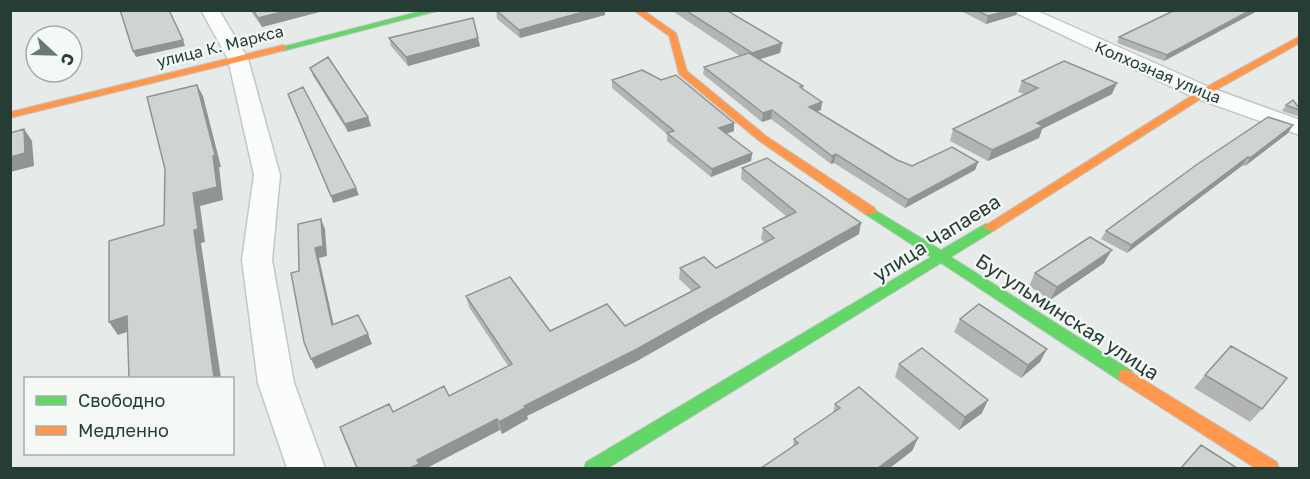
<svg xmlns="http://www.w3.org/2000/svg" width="1310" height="479" viewBox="0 0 1310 479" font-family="'Golos Text',sans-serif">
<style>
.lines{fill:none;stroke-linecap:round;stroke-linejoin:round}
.street-casing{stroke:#c3c7c5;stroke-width:3}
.fast-casing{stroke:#c2c8c5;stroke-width:2}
.slow-casing{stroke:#c2c8c5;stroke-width:2}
.street{fill:#fbfcfc;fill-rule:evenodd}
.fast{fill:#63d668;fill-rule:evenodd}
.slow{fill:#ff974d;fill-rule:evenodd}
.wall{fill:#b2b5b4}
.shaded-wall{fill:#919492}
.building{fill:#cfd3d1;stroke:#919492;stroke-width:1.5}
.labels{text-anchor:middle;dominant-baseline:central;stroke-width:4.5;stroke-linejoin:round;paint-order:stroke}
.far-street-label{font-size:16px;fill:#253d34;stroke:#f4f9f6}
.street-label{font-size:20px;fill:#253d34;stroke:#f4f9f6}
</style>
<rect width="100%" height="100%" fill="#e6eae8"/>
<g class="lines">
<g class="street-casing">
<path id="street" d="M201,10H219L248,59L280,175L272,260L294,383L325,468H287L258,383L242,260L254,175L228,59Z
M1010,10H1035L1211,88L1300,120V135L1195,98Z"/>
</g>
<g class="fast-casing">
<path id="fast" d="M425,10H441L283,51L278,48Z
M870,207L941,250L985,224H995L997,227L995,230L951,257L1132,371L1134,376L1132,381L1126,383L1120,381L941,263L608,468H584L586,462L931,257L865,214L864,211Z"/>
</g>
<g class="slow-casing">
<path id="slow" d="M633,10H643L676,33L687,71L766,136L875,208L876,211L875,214H865L758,140L679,74L669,36Z
M1300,36V43L1207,95L995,230L990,231L983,227L1199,91Z
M283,45L286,46V50L10,118V112Z
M1126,369L1277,462L1279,468H1255L1120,381L1118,376L1120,371Z"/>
</g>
<use href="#street" class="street"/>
<use href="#fast" class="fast"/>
<use href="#slow" class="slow"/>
</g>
<path class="wall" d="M250,10H327L262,27Z
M496,10L605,15L520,38L497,19Z
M671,10H726L782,43L780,53L759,59L803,86V89L821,110L817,111L897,160L912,166L978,162L975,170L905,208L834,163L831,164L771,119L762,122L703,74L704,67L740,56Z
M959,10H1018L1016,15L986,24Z
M1259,10L1164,61L1117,43L1119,37Z
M389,38H478L480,46L408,66L391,46Z
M310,68L368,117L371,126L348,132L313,76Z
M612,80L734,123V131L726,134L752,153L751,161L711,177L667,141V134L612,88Z
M1022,81L1112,94L1042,129L1039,138L988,161L950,141L953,129L1024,94L1018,92Z
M1286,105L1299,108V112L1297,116L1282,111Z
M1293,125L1288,133L1245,166L1243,165L1127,253L1101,239L1106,231Z
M742,168L859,234L637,361L527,416L528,419L502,434L500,430L393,412L449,396L508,366L469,307L466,296L550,331L625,326L692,291L679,279L680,268H716L765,243L761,239L763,228L786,216L741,179Z
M1104,263L1050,300L1029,286L1035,273Z
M960,319L1040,362L1021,378L954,332Z
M899,364L982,413L959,430L895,377Z
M1205,375L1262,409L1250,422L1194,388Z
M835,404L918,438L912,451L793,446L794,439L833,413Z"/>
<path class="shaded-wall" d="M290,10H327L262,27L258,18Z
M590,10H605V15L520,38L519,30Z
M1010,10H1018L1016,15L986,24L988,16Z
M1251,10H1259L1164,61L1167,55Z
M478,38L480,46L408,66L406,57Z
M183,40L185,46L136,57L133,51Z
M782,43L780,53L751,62L752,53Z
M1117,83L1112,94L1042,129L1039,138L988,161L992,150L1037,123Z
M197,85L203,96L221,167H219L223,200L200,206L205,242L201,243L221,378H214L194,230L193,193Z
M822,102L821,110L808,115L809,107Z
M772,110L771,119L762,122L763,113Z
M368,117L371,126L348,132L345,124Z
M734,123V131L719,136V128Z
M1293,125L1288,133L1245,166L1250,158Z
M24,129L32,141L34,166L10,172V157Z
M752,153L751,161L711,177L712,169Z
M836,154L834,163L831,164L832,156Z
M1248,157L1243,165L1127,253L1131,245Z
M978,162L975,170L905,208L908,200Z
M356,188L359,195L333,203L331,196Z
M321,219L325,229L327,256L319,258L336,335L332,325L315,248Z
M861,223L859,234L637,361L527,416L528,419L502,434L499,422L524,406Z
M1112,250L1104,263L1050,300L1057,287Z
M127,316L136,329L118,335L109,322Z
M368,334L372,344L316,369L311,359Z
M1047,349L1040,362L1021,378L1028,365Z
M988,400L982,413L959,430L965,417Z
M497,419L500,430L427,468H410L417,460Z
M918,438L912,451L890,468H878Z"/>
<path class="building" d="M120,10H169L183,40L133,51Z
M253,10H290L258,18Z
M496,10H590L519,30Z
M685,10H726L782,43L752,53Z
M976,10H1010L988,16Z
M1175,10H1251L1167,55L1119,37Z
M473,18L478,38L406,57L389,38Z
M749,53L803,86L800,87L822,102L809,107L897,160L912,166L952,147L978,162L908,200L836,154L832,156L772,110L763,113L704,67Z
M328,57L368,117L345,124L310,68Z
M1064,61L1117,83L1037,123L1043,126L992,150L953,129L1038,88L1022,81Z
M642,70L661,80L676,75L734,123L719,128L752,153L712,169L667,133L674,131L612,80Z
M197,85L215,155L213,156L217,187L193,193L198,229L194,230L214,378H129L127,316L109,322V241L164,225L165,169L147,97Z
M303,87L356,188L331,196L288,94Z
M1293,100L1299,108V110L1286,105Z
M1268,117L1293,125L1250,158L1248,157L1131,245L1106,231L1199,163Z
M24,129L25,153L10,157V133Z
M767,158L861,223L637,349L524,406L525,408L499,422L497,419L417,460L419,464L410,468H357L340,427L389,404L393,412L444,386L449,396L512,364L466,296L510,277L550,331L607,304L625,326L700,287L680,268L704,257L716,268L774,238L763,228L796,212L742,168Z
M321,219L323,246L315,248L332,325L358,315L368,334L311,359L304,342L291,273L299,271L298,224Z
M1090,237L1112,250L1057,287L1035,273Z
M979,304L1047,349L1028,365L960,319Z
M1231,346L1287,378L1262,409L1205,375Z
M922,348L988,400L965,417L899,364Z
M859,387L918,438L878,468H761L798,443L794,439L840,408L835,404Z
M1201,445L1237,468H1181Z"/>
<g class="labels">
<g class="far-street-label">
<text transform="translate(220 46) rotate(-14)">улица К. Маркса</text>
<text transform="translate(1158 72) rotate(23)">Колхозная улица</text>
</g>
<g class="street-label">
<text transform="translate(936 237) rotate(-32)">улица Чапаева</text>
<text transform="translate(1068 316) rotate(33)">Бугульминская улица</text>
</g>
</g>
<rect width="1310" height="479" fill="none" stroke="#253d34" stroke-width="24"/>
<rect x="24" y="377" width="210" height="78" fill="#f4f9f6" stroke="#a1aea8" stroke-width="1.5"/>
<rect x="36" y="396" width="30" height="9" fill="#63d668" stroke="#a1aea8" stroke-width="1.5"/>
<text x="78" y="407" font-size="18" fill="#253d34">Свободно</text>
<rect x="36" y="426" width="30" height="9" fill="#ff974d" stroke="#a1aea8" stroke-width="1.5"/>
<text x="78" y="437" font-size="18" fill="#253d34">Медленно</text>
<g transform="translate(54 54) rotate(112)"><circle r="28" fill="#f4f9f6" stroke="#a1aea8" stroke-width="1.5"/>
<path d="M0-4.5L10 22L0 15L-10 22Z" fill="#697a73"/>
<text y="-9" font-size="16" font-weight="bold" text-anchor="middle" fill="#253d34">С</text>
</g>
</svg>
